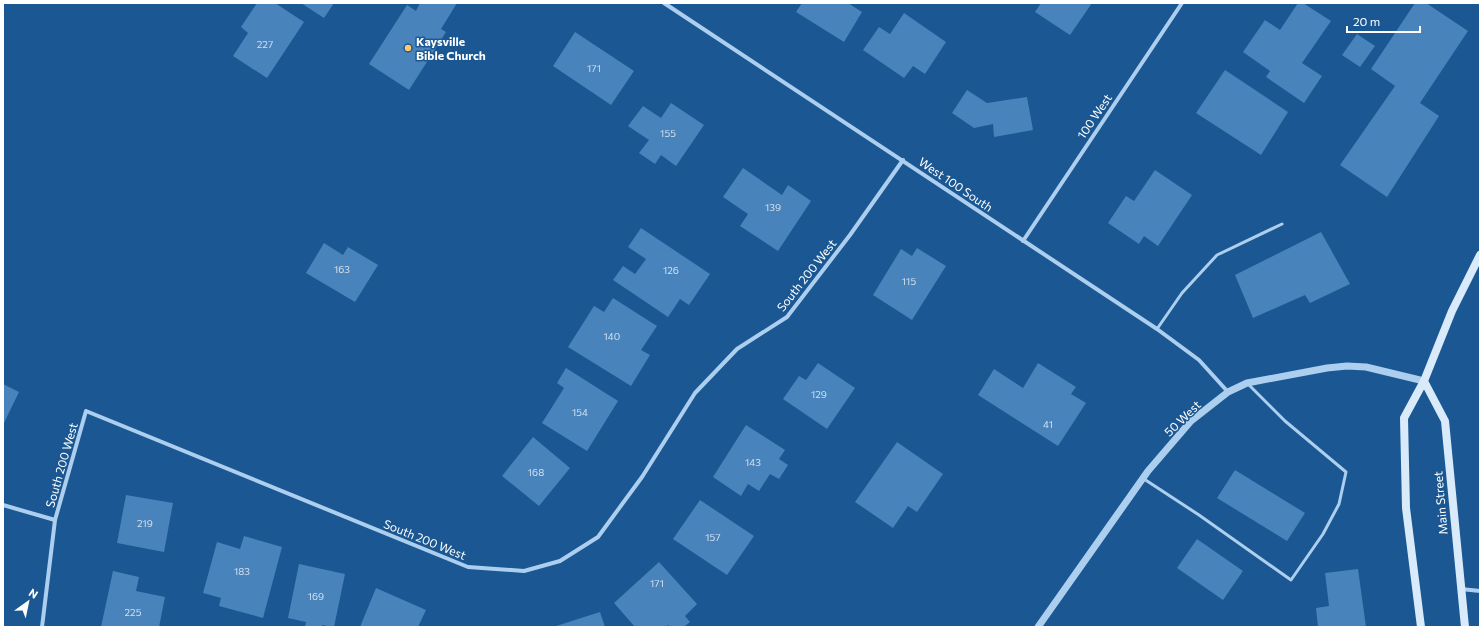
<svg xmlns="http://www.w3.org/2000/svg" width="1483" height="630" viewBox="0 0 1483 630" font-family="Commissioner,sans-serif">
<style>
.building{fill:#4883bb}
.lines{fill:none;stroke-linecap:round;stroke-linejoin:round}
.service{stroke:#accfef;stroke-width:3}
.minor{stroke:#accfef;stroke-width:4}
.tertiary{stroke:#accfef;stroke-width:7}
.secondary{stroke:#d9eafb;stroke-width:8}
.poi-dot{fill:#ffc969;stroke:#1b5792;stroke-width:1.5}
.labels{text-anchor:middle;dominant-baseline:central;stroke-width:3;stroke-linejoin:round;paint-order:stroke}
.number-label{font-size:10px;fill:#d1e0ee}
.poi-label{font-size:12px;font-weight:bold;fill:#fff;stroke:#1b5792;text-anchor:start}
.street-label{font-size:12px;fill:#fff;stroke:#1b5792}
</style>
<rect width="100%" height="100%" fill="#1b5792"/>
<path class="building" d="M257,3H275L304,22L267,78L233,56L248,33L241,27Z
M301,3H334L324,18Z
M420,3H457L441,29L446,32L409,90L369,64L407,5L416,11Z
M802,3H848L862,12L844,42L796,12Z
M1041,3H1092L1070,35L1035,12Z
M1298,3H1303L1331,21L1302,63L1322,76L1304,103L1266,77L1270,71L1243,52L1265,20L1280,30Z
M1415,3H1426L1468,31L1420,103L1439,116L1387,197L1340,165L1395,86L1371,69Z
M904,13L946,42L925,74L913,66L904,78L863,50L879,27L890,34Z
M575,32L634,71L611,105L553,66Z
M1357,34L1375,46L1360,67L1342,55Z
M1225,70L1288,112L1261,155L1196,113Z
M967,90L987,103L1027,97L1033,130L994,137L993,124L974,128L952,113Z
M671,103L704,125L676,166L661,155L655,164L639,153L649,140L628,126L643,106L661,118Z
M743,168L782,195L788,185L811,201L778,251L740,226L748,214L723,197Z
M1155,170L1192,195L1158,246L1144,236L1139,244L1108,223L1126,196L1134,201Z
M641,228L710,274L689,305L680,299L668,317L613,280L623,266L635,274L646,259L628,247Z
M1321,232L1350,284L1310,303L1305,295L1253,318L1235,275Z
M324,243L343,255L348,247L378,265L355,302L306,273Z
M917,248L946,266L912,320L873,295L901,249L912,256Z
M613,298L657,326L641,350L650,355L631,386L568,347L594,306L604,312Z
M818,363L855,388L827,429L783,399L799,376L806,380Z
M1038,363L1076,387L1071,394L1086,403L1058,446L978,395L994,369L1023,388Z
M566,368L618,401L587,451L542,423L564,388L557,383Z
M3,384L19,392L3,425Z
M746,425L785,450L779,459L788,465L779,479L770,474L759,491L748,484L741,496L713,477Z
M533,437L570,468L539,506L502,476Z
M897,442L943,474L917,512L908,506L893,528L855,502Z
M1235,470L1305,513L1287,541L1217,498Z
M126,495L173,503L164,552L117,543Z
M700,500L754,536L727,575L673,539Z
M244,536L282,547L263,618L219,606L221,598L203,593L217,542L240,549Z
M1197,539L1243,571L1223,600L1177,568Z
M659,562L697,604L685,616L690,622L684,627H670L668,625L666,627H635L614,603Z
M299,564L345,574L334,627L322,625V627H305L306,622L288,618Z
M1358,569L1366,627H1318L1316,608L1329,606L1325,573Z
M113,571L139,577L136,591L165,597L159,627H101Z
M376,588L426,610L418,627H360Z
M600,612L605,627H553Z"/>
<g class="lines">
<path class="service" d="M1157,329L1182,293L1217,255L1282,224
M1144,479L1199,515L1291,580L1323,534L1339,504L1346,472L1285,421L1248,384"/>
<path class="minor" d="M664,3L1157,329L1199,360L1228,392
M1023,241L1182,3
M3,505L55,520
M1461,589L1480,591
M42,627L55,520L86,411L468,567L524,571L560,561L598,537L642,477L695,393L737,349L787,317L850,235L903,160"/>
<path class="tertiary" d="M1038,627L1148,471L1191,421L1228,392L1247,383L1327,368L1347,366L1366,367L1424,381"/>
<path class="secondary" d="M1424,381L1445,421L1465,627
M1421,627L1406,508L1404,418L1424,381L1452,311L1480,255"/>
</g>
<circle class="poi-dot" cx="408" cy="48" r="4"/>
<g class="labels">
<g class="number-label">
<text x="265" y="44">227</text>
<text x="594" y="68">171</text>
<text x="668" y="133">155</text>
<text x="773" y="207">139</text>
<text x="342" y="269">163</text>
<text x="671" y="270">126</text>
<text x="909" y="281">115</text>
<text x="612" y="336">140</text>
<text x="819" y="394">129</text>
<text x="580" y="412">154</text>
<text x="1048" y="424">41</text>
<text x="753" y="462">143</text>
<text x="536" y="472">168</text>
<text x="145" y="523">219</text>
<text x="713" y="537">157</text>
<text x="242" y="571">183</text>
<text x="657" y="583">171</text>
<text x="316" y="596">169</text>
<text x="133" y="612">225</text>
</g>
<g class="poi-label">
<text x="416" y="41">Kaysville<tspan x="416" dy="14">Bible Church</tspan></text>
</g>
<g class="street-label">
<text transform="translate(1094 116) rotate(-56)">100 West</text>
<text transform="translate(956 184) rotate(34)">West 100 South</text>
<text transform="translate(806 275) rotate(-52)">South 200 West</text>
<text transform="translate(1182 418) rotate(-44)">50 West</text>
<text transform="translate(61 465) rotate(-74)">South 200 West</text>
<text transform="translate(1440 503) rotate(-95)">Main Street</text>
<text transform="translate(425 539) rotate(22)">South 200 West</text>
</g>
</g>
<rect width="1483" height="630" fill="none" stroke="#ffffff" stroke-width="8"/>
<g transform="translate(28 602) rotate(33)" stroke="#1b5792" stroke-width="3" paint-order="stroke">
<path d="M0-3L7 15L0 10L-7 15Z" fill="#ffffff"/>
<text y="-6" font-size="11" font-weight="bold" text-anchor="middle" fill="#ffffff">N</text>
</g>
<path d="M1347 26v6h73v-6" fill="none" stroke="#ffffff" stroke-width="2"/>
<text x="1353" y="26" font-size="12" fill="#ffffff" stroke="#1b5792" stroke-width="3" paint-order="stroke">20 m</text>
</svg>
